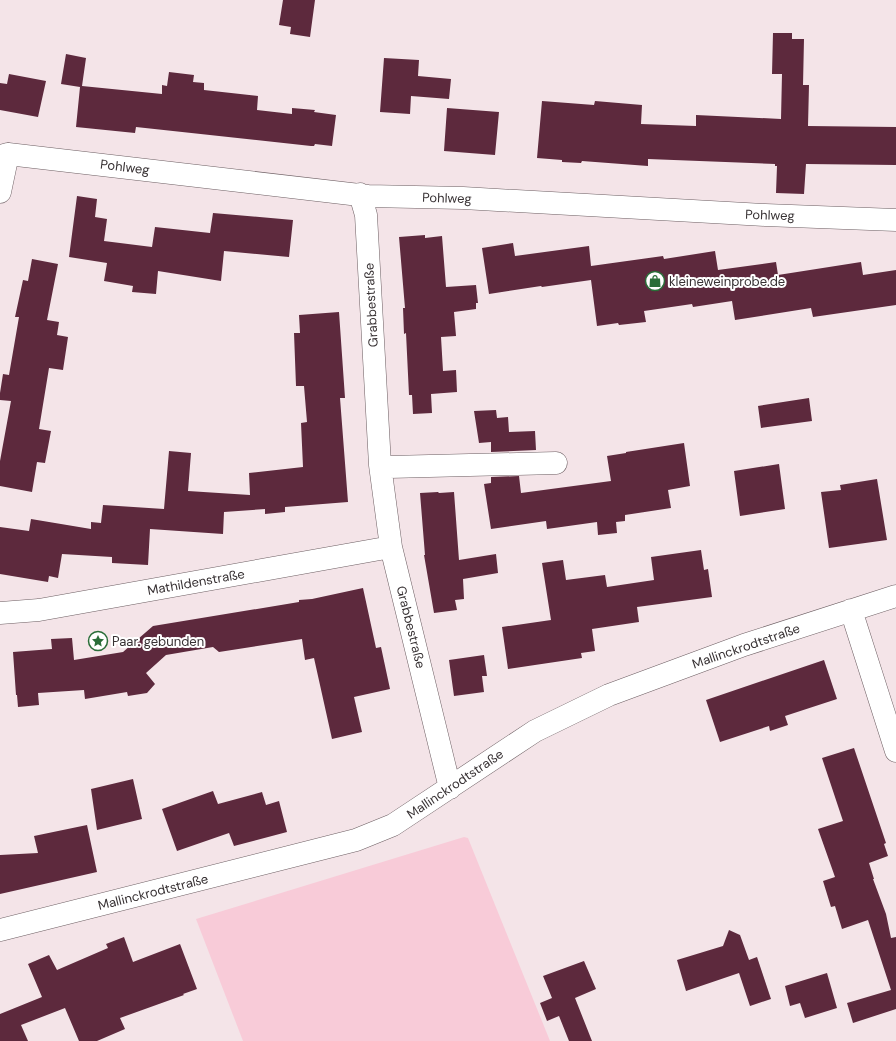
<svg xmlns="http://www.w3.org/2000/svg" width="896" height="1041" viewBox="0 0 896 1041" font-family="'DM Sans',sans-serif">
<style>
.garden{fill:#f8cbd8}
.building{fill:#5d293d}
.lines{fill:none;stroke-linecap:round;stroke-linejoin:round}
.minor-casing{stroke:#6d5f63;stroke-width:23}
.minor{stroke:#fff;stroke-width:22}
.labels{text-anchor:middle;dominant-baseline:central;stroke-width:4;stroke-linejoin:round;paint-order:stroke}
.street-label{font-size:13px;fill:#383234;stroke:#fff}
.poi-label{font-size:13px;fill:#383234;stroke:#fff;text-anchor:start}
</style>
<rect width="100%" height="100%" fill="#f4e4e8"/>
<path class="garden" d="M464,837L468,838L550,1041H243L196,919Z"/>
<path class="building" d="M283,0H315L310,37L290,34L291,27L279,25Z
M773,33H792V39H804L803,85H809L808,126L896,127V165L806,164L804,194L776,193L777,166H775V164L648,159V166L582,161L581,163L562,162V160L537,158L542,101L594,105L595,101L642,105L641,124L696,126V115L781,119L782,74H772Z
M66,54L86,58L82,86L162,94V85L167,86L169,72L194,75L193,82L204,83V90L258,96L257,110L292,114V108L315,110L314,112L336,115L332,146L315,144L314,146H311L136,127L135,133L76,127L80,87L61,84Z
M384,58L419,60L418,76L451,79L449,99L411,96L410,114L380,112Z
M9,74L46,81L38,117L0,110V83L7,84Z
M447,108L499,112L495,155L444,151Z
M77,196L97,199L95,217L107,219L104,241L152,247L155,227L210,233L213,213L293,220L289,257L224,251L221,281L158,271L156,294L132,292L133,286L104,281L107,263L69,257Z
M425,235V238L442,236L446,287L476,285L478,303H476V309L454,312L456,336L441,337L443,371L456,370L457,392L431,394L432,413L413,414L412,395H409L406,333L404,334L403,308H405L399,237Z
M513,243L515,256L589,246L591,266L663,256L664,259L715,251L718,270L776,262L778,275L861,262L863,275L896,270V305L813,317L811,308L735,320L732,301L693,307L692,304L644,311L646,322L619,325L618,323L597,326L591,280L542,287L541,286L489,294L482,248Z
M32,259L58,264L47,320L59,322L57,335L68,337L63,370L49,368L39,429L51,431L45,463L37,462L32,492L0,486V461L11,401L0,400V393L3,374L9,375L19,317H15L23,280L28,281Z
M339,312L345,398H340L348,502L285,507V512L265,514V509L224,512L223,534L150,529L148,565L112,563V557L62,554L58,578L49,576L48,582L0,574V527L29,531L31,519L91,529V522L101,523L103,505L164,509L169,451L191,453L188,491L250,495L249,473L303,467L301,423L307,422L304,386H296L294,333H300L299,315Z
M809,398L812,421L761,428L758,406Z
M496,410L497,418L508,417L509,432L535,431L536,450L491,452V442L479,443L474,411Z
M684,443L690,486L668,490L671,508L625,515V521L616,522L617,533L598,535L597,522L547,529L546,521L491,529L484,484L491,483V477L519,476L521,493L611,481L607,456L626,453V452Z
M779,464L785,509L740,516L734,471Z
M877,479L887,540L829,548L821,492L841,490L840,485Z
M438,492L439,493L454,492L459,560L496,554L498,573L463,579L464,599L455,600L457,610L434,613L424,555H425L420,493Z
M701,550L704,570L708,569L712,597L637,607L639,622L592,629L595,651L581,653L582,658L508,669L502,627L551,620L542,563L563,560L566,580L605,575L607,587L654,580L651,557Z
M363,588L376,648L381,647L390,689L354,697L362,732L332,739L314,658L305,660L302,639L219,652L213,647L166,655L146,673L155,684L147,693L128,696L127,692L85,699L84,690L38,693L39,705L18,707L17,695H16L13,652L52,649L51,639L72,638L74,660L123,652L153,626L299,602V600L312,599Z
M484,655L487,676H482L484,692L454,696L449,660Z
M824,660L837,699L785,716L788,725L770,731L769,726L720,742L706,700Z
M854,748L886,843L884,844L888,856L869,863L874,879H873L886,914L891,938L896,937V1009L853,1023L847,1003L891,990L868,920L842,929L835,906L831,907L823,881L835,877L818,829L843,821L822,758Z
M133,779L142,819L97,830L91,789Z
M213,791L218,804L262,792L266,805L279,801L287,832L234,846L229,833L177,851L162,809Z
M87,825L97,872L0,894V855L38,853L34,836Z
M729,930L740,935L749,960L757,957L771,999L750,1006L739,973L686,991L677,960L723,946Z
M124,937L133,962L180,944L197,989L183,994L184,995L120,1018L125,1029L97,1041H79L65,1008L21,1025L28,1041H0V1014L42,997L28,964L49,955L57,970L108,948L106,944Z
M584,961L596,989L575,998L592,1041H569L559,1016L547,1021L540,1003L552,998L543,976Z
M827,973L837,1008L805,1018L800,1003L790,1006L785,986Z"/>
<g class="lines">
<g class="minor-casing">
<path id="minor" d="M0,156L8,154L368,196L463,198L765,215L896,220
M0,192L8,154
M360,194L366,215L380,465L391,547L450,788
M380,465L389,467L556,463
M851,610L896,751
M0,613L39,610L391,547
M0,930L356,840L393,825L535,731L609,695L744,645L896,596"/>
</g>
<use href="#minor" class="minor"/>
</g>
<defs>
<g id="shop-ring" transform="scale(1)"><circle r="9.5" fill="#fff" stroke="#296d38" stroke-width="1.5"/><path d="M-5-2.5h2.3a2.7 3.5 0 0 1 5.4 0H5L5.5 6h-11ZM-1.5-2.5h3a1.5 2.3 0 0 0-3 0Z" fill="#296d38"/></g>
<g id="sight-ring" transform="scale(1)"><circle r="9.5" fill="#fff" stroke="#296d38" stroke-width="1.5"/><path d="M0-6L1.8-2.2L6-1.7L2.9 1.2L3.7 5.4L0 3.3L-3.7 5.4L-2.9 1.2L-6-1.7L-1.8-2.2Z" fill="#296d38"/></g>
</defs>
<g fill-rule="evenodd">
<use href="#shop-ring" x="655" y="281"/>
<use href="#sight-ring" x="98" y="641"/>
</g>
<g class="labels">
<g class="street-label">
<text transform="translate(125 167) rotate(7)">Pohlweg</text>
<text transform="translate(447 198) rotate(2)">Pohlweg</text>
<text transform="translate(770 215) rotate(2)">Pohlweg</text>
<text transform="translate(371 305) rotate(-93)">Grabbestraße</text>
<text transform="translate(196 582) rotate(-10)">Mathildenstraße</text>
<text transform="translate(411 627) rotate(76)">Grabbestraße</text>
<text transform="translate(746 646) rotate(-19)">Mallinckrodtstraße</text>
<text transform="translate(455 784) rotate(-34)">Mallinckrodtstraße</text>
<text transform="translate(153 892) rotate(-14)">Mallinckrodtstraße</text>
</g>
<g class="poi-label">
<text x="669" y="281">kleineweinprobe.de</text>
<text x="112" y="641">Paar. gebunden</text>
</g>
</g>
</svg>
